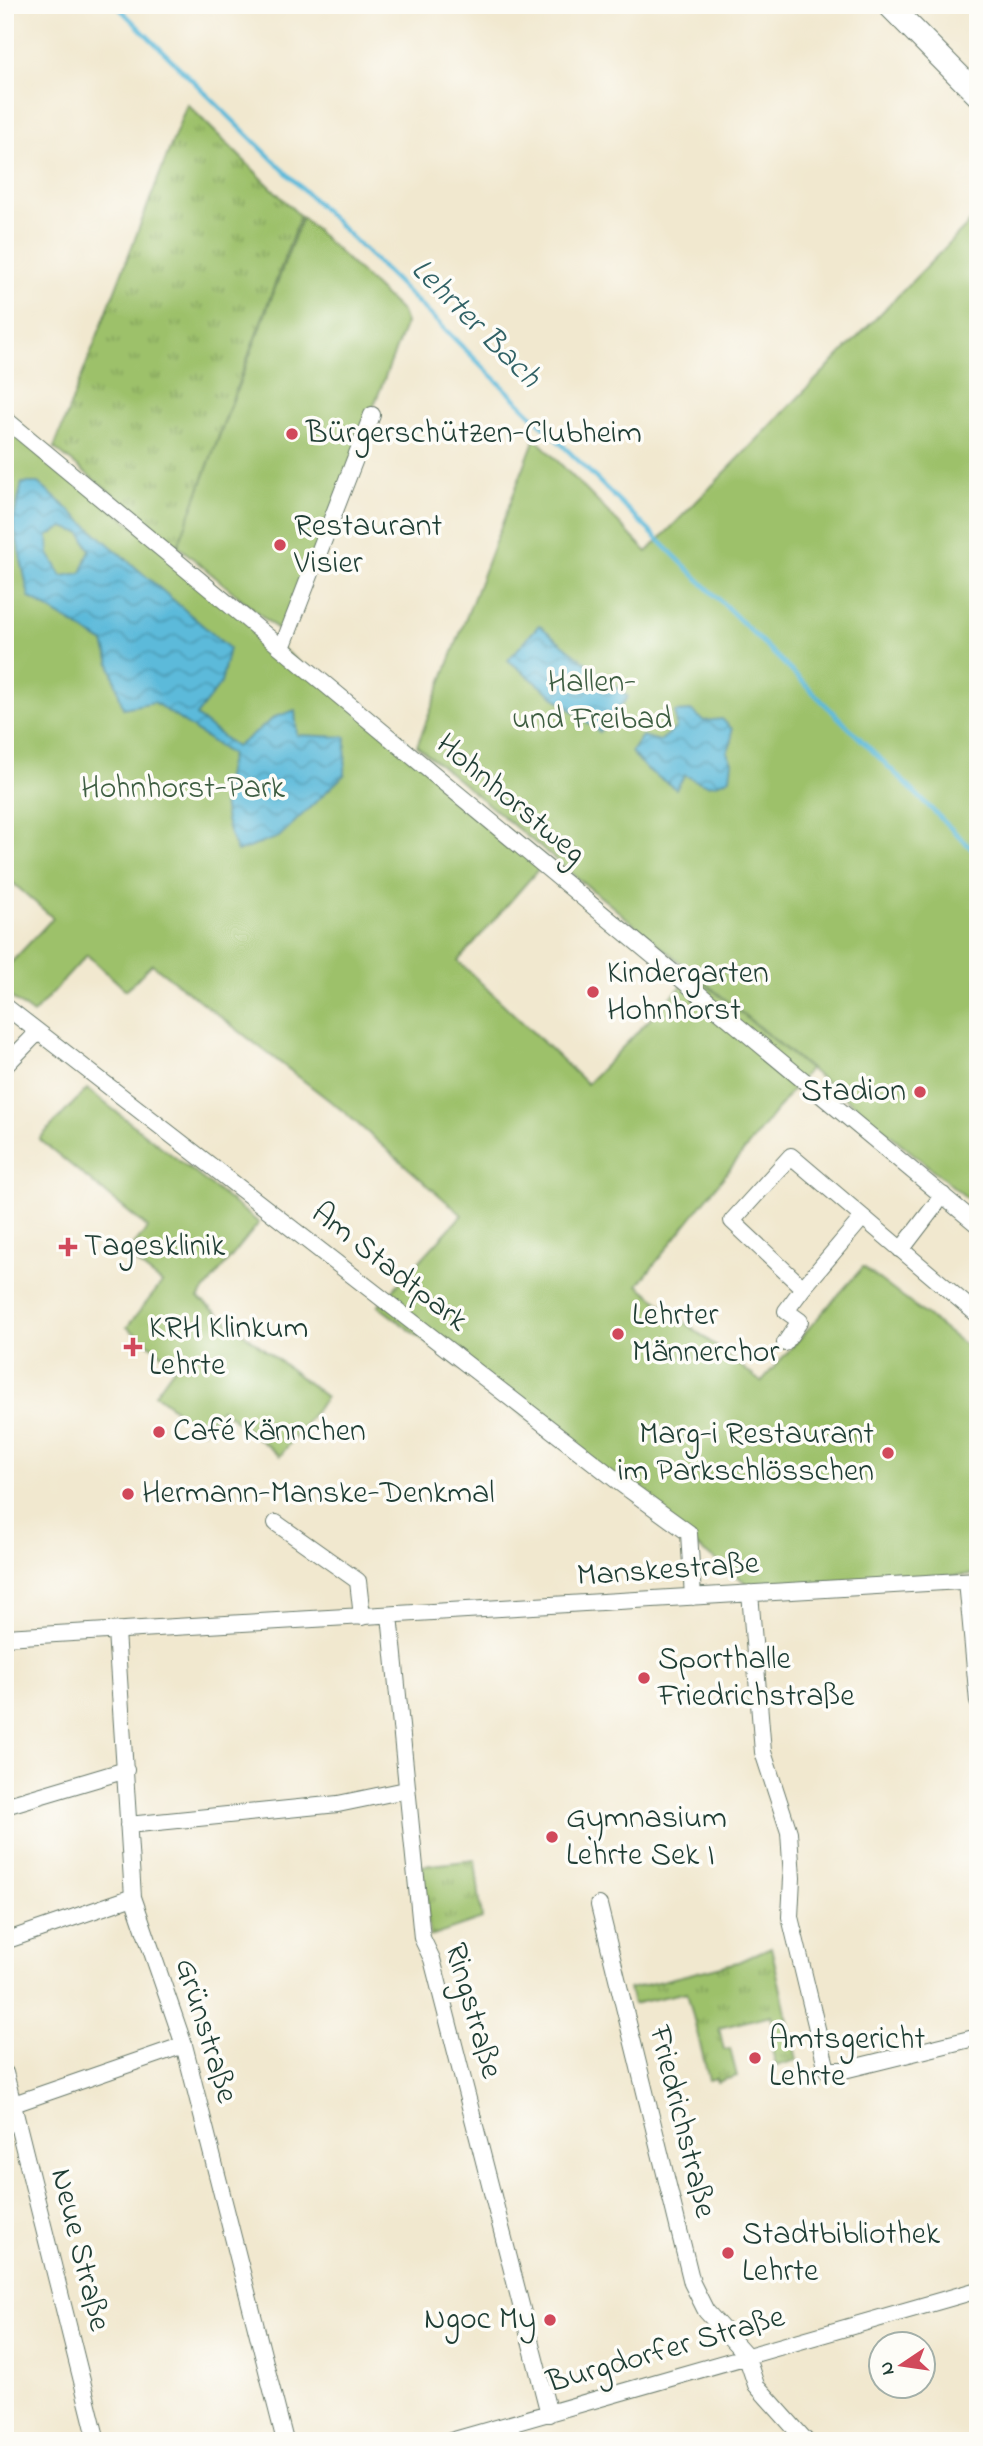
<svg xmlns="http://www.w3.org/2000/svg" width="983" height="2446" viewBox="0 0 983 2446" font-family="'Indie Flower',sans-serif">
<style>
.grass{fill:url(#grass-tufts);stroke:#5e7f50;stroke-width:2}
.park{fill:#9dc16b;stroke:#5e7f50;stroke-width:2}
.water{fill:url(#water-waves);stroke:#3e7c87;stroke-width:2;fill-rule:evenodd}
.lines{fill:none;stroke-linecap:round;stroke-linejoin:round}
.stream{stroke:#5cbada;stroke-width:4.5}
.street-casing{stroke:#68796a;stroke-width:18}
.secondary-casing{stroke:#68796a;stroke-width:25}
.street{stroke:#fff;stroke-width:16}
.secondary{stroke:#fff;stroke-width:23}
.poi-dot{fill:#d1495b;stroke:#fdfcf7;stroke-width:2.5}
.labels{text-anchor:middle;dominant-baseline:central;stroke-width:7;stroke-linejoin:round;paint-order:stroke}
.poi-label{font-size:32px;fill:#1f3d34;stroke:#fdfcf7;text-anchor:start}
.park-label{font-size:32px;fill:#3e5e42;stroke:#fdfcf7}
.street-label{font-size:32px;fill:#1f3d34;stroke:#fdfcf7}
.water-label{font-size:33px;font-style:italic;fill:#316266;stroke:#fdfcf7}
</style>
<defs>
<pattern id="grass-tufts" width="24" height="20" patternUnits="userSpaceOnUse" patternTransform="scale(1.75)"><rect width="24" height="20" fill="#9dc16b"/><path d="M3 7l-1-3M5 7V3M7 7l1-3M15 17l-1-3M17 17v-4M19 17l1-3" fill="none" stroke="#7f9e59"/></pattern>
<pattern id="water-waves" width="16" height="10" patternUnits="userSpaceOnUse" patternTransform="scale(1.75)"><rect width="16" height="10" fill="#5cbada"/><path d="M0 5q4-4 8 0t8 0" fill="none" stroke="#4b98b2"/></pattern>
</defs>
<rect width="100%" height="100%" fill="#fdfcf7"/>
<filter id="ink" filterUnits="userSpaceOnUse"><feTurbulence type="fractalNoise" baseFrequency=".0143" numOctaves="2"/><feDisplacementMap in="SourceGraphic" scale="14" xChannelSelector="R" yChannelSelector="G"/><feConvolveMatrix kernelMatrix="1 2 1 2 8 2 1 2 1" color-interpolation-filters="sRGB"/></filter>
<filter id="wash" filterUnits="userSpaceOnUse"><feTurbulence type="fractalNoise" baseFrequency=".00686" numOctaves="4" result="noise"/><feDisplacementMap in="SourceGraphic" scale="28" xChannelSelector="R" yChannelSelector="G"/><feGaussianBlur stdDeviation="1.57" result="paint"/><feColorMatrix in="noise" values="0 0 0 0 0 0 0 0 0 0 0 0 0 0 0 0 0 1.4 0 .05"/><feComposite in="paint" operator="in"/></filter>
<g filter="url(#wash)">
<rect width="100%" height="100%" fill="#f1e8cf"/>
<path class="grass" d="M187,104L300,216L178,546L54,448Z
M475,1860L482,1919L430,1937L422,1866Z
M771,1947L797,2060L776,2066L770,2041L777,2039L771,2015L719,2028L724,2050L730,2049L737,2076L717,2082L716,2078L709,2080L687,1992L633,2004L629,1989L738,1962Z"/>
<path class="park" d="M978,214V1207L417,746L535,438L647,552Z
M302,217L402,312L406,323L287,630L281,632L178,546Z
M5,420L543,864L458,961L587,1084L684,984L691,972L809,1069L638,1285L761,1382L863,1267L978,1355V1574L754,1589L378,1306L462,1215L343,1111L152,964L126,990L87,955L33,1014L5,993V969L53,918L5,876Z
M87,1089L259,1223L198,1298L326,1397L280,1456L221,1409L203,1431L155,1394L176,1365L127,1327L162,1283L126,1255L148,1228L39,1139Z"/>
<path class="water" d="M22,483H38L229,648L221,683L196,716L236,747L275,717L295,710L297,735L346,737L345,774L279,837L237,852C220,813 220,795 231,755L154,702L123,708L104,643L29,597L13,522ZM63,527L81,533L90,550L81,573L62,576L49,554L48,536Z
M539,625L628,697L599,732L508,660Z
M692,711L704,721L722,719L732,729V741L727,752L732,762L730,778C711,789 703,785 685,775L676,789L646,769L631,752L642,736L660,741L676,728L675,712Z"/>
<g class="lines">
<path class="stream" d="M116,5L978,855"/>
</g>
</g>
<g filter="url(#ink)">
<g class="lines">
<g class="street-casing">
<path id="street" d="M5,419L978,1225
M282,648L372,415
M5,1006L620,1483L689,1533L693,1597
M5,1066L38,1032
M863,1217L803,1288L732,1221L791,1156L978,1315
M901,1250L943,1195
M785,1343L800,1321L786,1311L803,1288
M276,1523L358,1581L362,1617
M967,1581L978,1702
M750,1593L763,1752L789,1832L792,1878L790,1917L827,2070H844L978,2037
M390,1615L422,1938L432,1959L549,2414
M116,1631L133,1897L184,2045L285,2441
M5,1637L978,1580
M5,1806L126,1770
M128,1825L338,1804L406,1790
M599,1905L692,2283L706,2311L746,2355L756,2385L806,2441
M5,1941L133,1897
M5,2073L97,2441
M5,2107L184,2045
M451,2441L978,2290"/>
</g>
<g class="secondary-casing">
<path id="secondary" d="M889,5L978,95"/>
</g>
<use href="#street" class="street"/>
<use href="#secondary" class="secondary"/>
</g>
</g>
<g class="poi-dot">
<circle cx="292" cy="434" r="7"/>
<circle cx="280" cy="545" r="7"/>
<circle cx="593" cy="992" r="7"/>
<circle cx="920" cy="1092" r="7"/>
<path d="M64.5 1236.5h7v7h7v7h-7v7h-7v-7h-7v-7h7z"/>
<circle cx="618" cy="1334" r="7"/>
<path d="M129.5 1336.5h7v7h7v7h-7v7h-7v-7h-7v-7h7z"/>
<circle cx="159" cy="1432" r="7"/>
<circle cx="888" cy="1453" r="7"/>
<circle cx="128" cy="1494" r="7"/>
<circle cx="644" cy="1678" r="7"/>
<circle cx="552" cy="1837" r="7"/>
<circle cx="755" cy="2058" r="7"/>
<circle cx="728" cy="2253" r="7"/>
<circle cx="550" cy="2320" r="7"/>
</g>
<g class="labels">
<g class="poi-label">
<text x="306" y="434">Bürgerschützen-Clubheim</text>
<text x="294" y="527">Restaurant<tspan x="294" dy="37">Visier</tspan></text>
<text x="607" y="974">Kindergarten<tspan x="607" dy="37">Hohnhorst</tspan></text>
<text x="906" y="1092" text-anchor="end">Stadion</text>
<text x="84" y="1247">Tagesklinik</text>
<text x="632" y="1316">Lehrter<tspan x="632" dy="37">Männerchor</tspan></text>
<text x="149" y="1329">KRH Klinkum<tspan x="149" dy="37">Lehrte</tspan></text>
<text x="173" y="1432">Café Kännchen</text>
<text x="874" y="1435" text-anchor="end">Marg-i Restaurant<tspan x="874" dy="37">im Parkschlösschen</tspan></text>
<text x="142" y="1494">Hermann-Manske-Denkmal</text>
<text x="658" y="1660">Sporthalle<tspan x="658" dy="37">Friedrichstraße</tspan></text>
<text x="566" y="1819">Gymnasium<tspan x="566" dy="37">Lehrte Sek I</tspan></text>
<text x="769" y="2040">Amtsgericht<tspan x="769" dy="37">Lehrte</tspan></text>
<text x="742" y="2235">Stadtbibliothek<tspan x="742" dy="37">Lehrte</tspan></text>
<text x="536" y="2320" text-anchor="end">Ngoc My</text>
</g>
<g class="park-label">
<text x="592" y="683">Hallen-<tspan x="592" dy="37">und Freibad</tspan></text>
<text x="183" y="789">Hohnhorst-Park</text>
</g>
<g class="street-label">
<text transform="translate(510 800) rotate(40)">Hohnhorstweg</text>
<text transform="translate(389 1268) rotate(38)">Am Stadtpark</text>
<text transform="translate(668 1571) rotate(-4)">Manskestraße</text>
<text transform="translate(472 2011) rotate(74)">Ringstraße</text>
<text transform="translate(205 2031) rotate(73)">Grünstraße</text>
<text transform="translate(681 2122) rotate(76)">Friedrichstraße</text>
<text transform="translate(79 2250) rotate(76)">Neue Straße</text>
<text transform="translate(666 2351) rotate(-16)">Burgdorfer Straße</text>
</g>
<g class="water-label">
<text transform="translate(475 324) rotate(45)">Lehrter Bach</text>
</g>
</g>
<rect width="983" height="2446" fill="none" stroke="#fdfcf7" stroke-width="28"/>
<g transform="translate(902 2365) rotate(257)"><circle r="33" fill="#fdfcf7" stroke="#a4b0a9" stroke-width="2"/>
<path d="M0-5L12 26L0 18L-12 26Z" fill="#d1495b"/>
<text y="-10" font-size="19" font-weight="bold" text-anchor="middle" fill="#1f3d34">N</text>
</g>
</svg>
